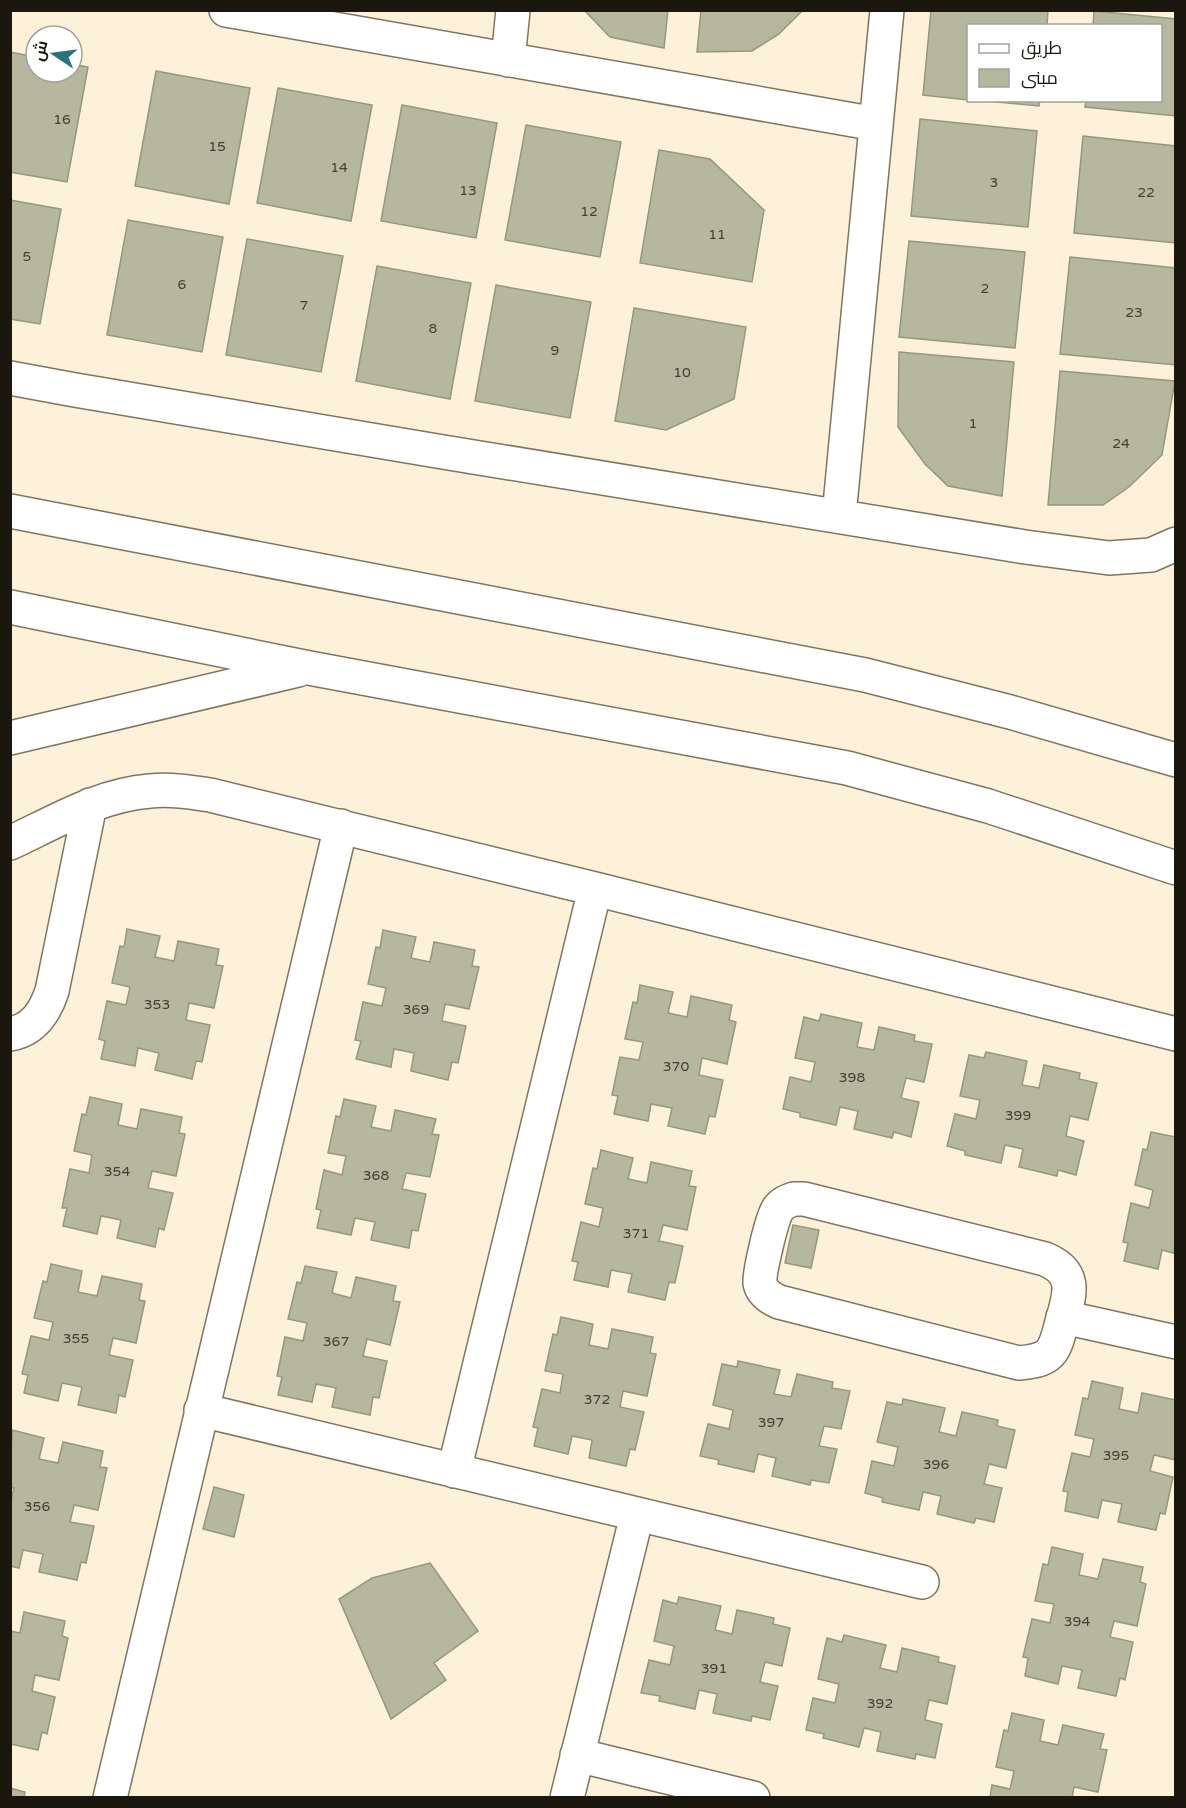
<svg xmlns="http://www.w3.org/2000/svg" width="1186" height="1808" viewBox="0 0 1186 1808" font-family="'Varela Round',Cairo,sans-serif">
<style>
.building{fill:#b5b79f;stroke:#95977f;stroke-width:1.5}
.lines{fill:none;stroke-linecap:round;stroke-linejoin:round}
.street-casing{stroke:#7f7560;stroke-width:36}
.secondary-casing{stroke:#7f7560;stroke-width:36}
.street{stroke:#fff;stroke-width:33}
.secondary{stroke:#fff;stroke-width:33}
.labels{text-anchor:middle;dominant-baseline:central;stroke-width:4.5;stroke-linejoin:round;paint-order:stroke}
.number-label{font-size:14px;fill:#423f33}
</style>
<rect width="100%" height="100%" fill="#fdf1d9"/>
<path class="building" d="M584,10H668L664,48L610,37Z
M701,10H803L779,34L752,51L697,52Z
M931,10H1048L1047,26H968V100L923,95Z
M1094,11L1176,19V116L1085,107L1086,100H1160V26H1093Z
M10,52L36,57V72H72V64L88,67L67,182L10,172Z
M156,71L250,88L229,204L135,186Z
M278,88L372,105L351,221L257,203Z
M977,100H1040L1039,106Z
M402,105L497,123L476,238L381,221Z
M920,119L1037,131L1028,227L911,216Z
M526,125L621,142L600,257L505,240Z
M1083,136L1176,146V243L1074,233Z
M659,150L710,159L764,210L752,282L640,263Z
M10,200L61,209L40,324L10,319Z
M128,220L223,237L202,352L107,335Z
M247,239L343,256L321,372L226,355Z
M909,241L1025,252L1015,348L899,337Z
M1070,257L1176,268V365L1060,354Z
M377,266L471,283L450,399L356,381Z
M496,285L591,302L570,418L475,401Z
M634,308L746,327L734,399L666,430L615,421Z
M899,352L1014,362L1002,496L948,486L925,464L898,427Z
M1060,371L1175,381L1162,455L1129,487L1103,505H1048Z
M127,929L160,936L155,957L174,961L178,941L219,949L216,965L223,966L214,1008L189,1003L186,1020L210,1025L202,1062L196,1061L192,1079L155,1070L159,1053L138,1048L135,1066L101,1059L105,1041L99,1039L107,1001L126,1005L130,987L112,983L120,946L124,947Z
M383,930L416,937L411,958L430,962L434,942L475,950L472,966L479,967L469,1009L445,1004L442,1021L466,1026L458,1063L452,1062L448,1080L411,1071L414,1053L394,1049L391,1067L356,1059L361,1041L355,1040L363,1002L382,1006L386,988L368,984L376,947L380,948Z
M640,985L673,992L668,1013L687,1017L691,996L732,1005L729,1020L736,1022L727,1064L702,1058L699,1075L723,1080L715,1117L709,1116L705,1134L668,1126L672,1108L651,1104L648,1121L614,1114L618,1096L612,1095L620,1057L639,1060L643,1042L625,1039L633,1002L637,1003Z
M821,1014L862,1023L857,1047L874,1050L879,1027L915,1035L914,1041L932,1044L924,1082L906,1078L901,1098L919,1102L911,1137L894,1132L892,1138L854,1129L858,1111L840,1107L836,1125L800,1117V1113L783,1109L790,1077L811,1082L815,1062L795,1058L804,1017L819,1021Z
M986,1052L1027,1061L1022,1085L1039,1088L1044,1065L1080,1073L1079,1079L1097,1083L1088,1120L1070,1116L1066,1136L1084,1141L1076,1175L1058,1170L1057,1176L1019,1167L1023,1149L1005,1145L1001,1163L965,1155V1151L947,1146L955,1114L976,1119L980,1100L960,1096L969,1055L984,1058Z
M90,1097L122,1104L118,1125L137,1129L141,1109L182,1117L179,1133L185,1134L176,1176L152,1171L148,1188L173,1193L164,1230L159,1228L155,1247L117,1238L121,1220L101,1216L97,1234L63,1226L67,1208H62L70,1169L89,1173L92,1155L74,1151L82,1114L86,1115Z
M344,1099L376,1106L371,1127L391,1131L395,1110L436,1119L432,1134L439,1135L430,1177L406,1173L402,1189L426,1194L418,1231L412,1230L409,1248L371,1240L375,1222L355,1218L351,1235L317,1228L321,1210L316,1209L324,1170L342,1175L346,1156L328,1153L336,1116L340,1117Z
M1151,1132L1176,1137V1254L1162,1250L1158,1269L1124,1261L1128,1243L1123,1242L1131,1203L1149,1208L1153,1190L1135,1185L1143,1149L1147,1150Z
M601,1150L633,1158L628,1179L647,1183L651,1162L692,1171L689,1186L696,1187L687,1230L663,1225L659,1241L683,1246L675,1283L669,1282L665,1300L628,1292L632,1274L611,1270L608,1287L574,1280L578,1262L572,1261L581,1222L599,1227L603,1208L585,1204L593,1168L597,1169Z
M793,1225L819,1230L811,1268L785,1263Z
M51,1264L82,1271L78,1292L97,1296L102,1276L142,1284L139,1300L145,1301L136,1343L113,1338L109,1355L133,1360L125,1397L119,1395L116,1413L78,1405L82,1387L62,1383L58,1401L24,1393L28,1375L22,1374L31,1336L49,1340L53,1322L34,1318L43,1281L47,1282Z
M305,1266L337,1272L332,1293L351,1298L356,1277L396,1286L393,1301L400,1302L390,1345L367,1339L363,1356L387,1361L379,1398L373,1397L370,1415L332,1407L336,1388L316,1384L312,1402L278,1395L282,1377L277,1376L285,1337L303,1341L307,1323L288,1319L297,1282L301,1283Z
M561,1317L593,1324L589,1345L608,1349L612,1329L653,1337L650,1353L656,1354L647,1396L623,1391L620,1407L644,1412L635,1450L630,1449L626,1466L589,1458L592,1440L572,1436L568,1454L534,1446L538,1428L533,1427L542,1389L560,1393L563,1374L545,1371L553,1334L557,1335Z
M738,1361L780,1370L774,1394L791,1397L797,1374L833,1382L832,1388L850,1391L841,1429L824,1426L819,1446L837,1449L829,1483L811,1480L810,1485L772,1476L776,1458L758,1454L754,1472L718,1464L719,1460L700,1456L708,1424L729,1429L733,1410L713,1405L722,1364L737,1367Z
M1092,1381L1123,1388L1119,1409L1138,1413L1142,1393L1176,1400V1460L1154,1455L1150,1471L1173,1477L1165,1514L1160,1513L1156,1530L1118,1522L1122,1504L1102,1500L1098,1518L1065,1511L1068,1492L1063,1491L1072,1453L1090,1457L1094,1439L1075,1435L1083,1398L1088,1399Z
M903,1399L945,1408L939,1432L956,1436L962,1412L998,1420L997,1426L1015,1430L1006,1468L989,1464L984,1484L1002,1488L994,1522L976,1518L974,1523L937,1514L941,1496L923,1492L919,1510L882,1502L883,1498L865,1493L872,1461L894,1466L898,1447L877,1442L887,1402L902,1405Z
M12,1430L44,1438L39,1459L58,1463L63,1442L103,1451L100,1467L107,1468L98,1510L74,1505L70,1522L94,1526L86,1563L81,1562L77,1580L39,1572L43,1554L23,1550L19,1568L10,1566V1504L14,1488H10Z
M214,1487L244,1495L234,1537L203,1529Z
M1052,1547L1083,1554L1079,1575L1098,1579L1103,1559L1143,1567L1140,1582L1146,1584L1137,1626L1114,1621L1110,1637L1133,1642L1125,1680L1120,1678L1116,1696L1078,1688L1082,1670L1062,1666L1058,1684L1025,1676L1028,1658L1023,1657L1032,1619L1050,1623L1054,1604L1035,1601L1043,1564L1048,1565Z
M430,1563L478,1631L434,1663L446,1680L391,1719L339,1599L372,1578Z
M679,1597L721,1606L715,1630L732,1634L737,1610L774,1618L773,1624L790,1628L782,1666L765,1662L760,1682L778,1686L770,1720L752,1716L751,1721L713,1713L717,1694L699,1690L695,1709L659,1701L660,1696L641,1693L649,1660L670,1665L674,1646L654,1641L663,1600L677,1604Z
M24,1612L65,1621L62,1636L68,1638L59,1680L35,1675L32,1691L55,1697L47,1734L42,1732L38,1750L10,1744V1631L20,1633Z
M844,1635L886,1645L880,1668L897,1672L902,1648L939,1657L938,1662L955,1666L947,1704L929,1700L925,1720L942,1724L935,1758L916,1754L915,1759L877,1751L881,1732L864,1728L859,1747L823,1738L824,1734L806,1730L813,1698L835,1703L839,1684L818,1679L827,1638L842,1642Z
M1012,1713L1044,1720L1040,1741L1058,1745L1063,1725L1104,1734L1100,1749L1107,1750L1098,1792L1074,1787L1072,1798H990L992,1785L1010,1789L1014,1771L996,1767L1004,1730L1008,1731Z
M10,1788L25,1792L24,1798H10Z"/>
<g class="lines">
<g class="street-casing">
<path id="street" d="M226,10L876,124
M508,60L513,10
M10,378L75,390L443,452L1025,547L1109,558L1151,555L1176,544
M839,516L887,10
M10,843C55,822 99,795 150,791C170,789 190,792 210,795L595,889L1176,1034
M10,1034C34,1030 45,1012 52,991L90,805
M794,1199H804L1045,1259C1078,1273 1070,1294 1062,1322C1059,1332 1057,1345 1050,1353C1042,1361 1030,1362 1019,1363L779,1302C770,1298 762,1293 760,1283C759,1274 772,1216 778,1209C782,1203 788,1201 794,1199Z
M1063,1317L1176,1342
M201,1410L922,1582
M454,1471L595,889
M577,1755L753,1798
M110,1798L341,826
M567,1798L637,1515"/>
</g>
<g class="secondary-casing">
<path id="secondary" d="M10,511L865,675L1010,712L1176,760
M10,607L309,668L847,768L988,806L1176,868
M10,738L298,670"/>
</g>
<use href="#street" class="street"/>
<use href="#secondary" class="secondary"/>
</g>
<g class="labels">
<g class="number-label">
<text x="62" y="119">16</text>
<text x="217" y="146">15</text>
<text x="339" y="167">14</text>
<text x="994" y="182">3</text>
<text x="468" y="190">13</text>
<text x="1146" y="192">22</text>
<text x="589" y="211">12</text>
<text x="717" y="234">11</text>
<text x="27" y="256">5</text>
<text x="182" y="284">6</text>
<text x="985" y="288">2</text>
<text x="304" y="305">7</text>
<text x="1134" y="312">23</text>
<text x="433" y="328">8</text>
<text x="555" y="350">9</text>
<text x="682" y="372">10</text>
<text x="973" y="423">1</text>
<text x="1121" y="443">24</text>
<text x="157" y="1004">353</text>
<text x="416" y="1009">369</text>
<text x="676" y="1066">370</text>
<text x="852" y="1077">398</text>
<text x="1018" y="1115">399</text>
<text x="117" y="1171">354</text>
<text x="376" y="1175">368</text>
<text x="636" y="1233">371</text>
<text x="76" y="1338">355</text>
<text x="336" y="1341">367</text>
<text x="597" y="1399">372</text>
<text x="771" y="1422">397</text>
<text x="1116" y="1455">395</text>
<text x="936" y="1464">396</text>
<text x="37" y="1506">356</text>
<text x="1077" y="1621">394</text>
<text x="714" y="1668">391</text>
<text x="880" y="1703">392</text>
</g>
</g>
<rect width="1186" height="1808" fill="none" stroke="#1b170f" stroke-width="24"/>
<rect x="967" y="24" width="195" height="78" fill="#ffffff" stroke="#a4a29f" stroke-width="1.5"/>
<rect x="979" y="44" width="30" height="9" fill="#ffffff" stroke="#a4a29f" stroke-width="1.5"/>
<text x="1021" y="54" font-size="18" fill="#1b170f">طريق</text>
<rect x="979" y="69" width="30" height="18" fill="#b5b79f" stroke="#a4a29f" stroke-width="1.5"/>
<text x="1021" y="84" font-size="18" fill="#1b170f">مبنى</text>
<g transform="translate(54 54) rotate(283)"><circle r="28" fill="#ffffff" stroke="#a4a29f" stroke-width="1.5"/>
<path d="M0-4.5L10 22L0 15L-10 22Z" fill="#2b727e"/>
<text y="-9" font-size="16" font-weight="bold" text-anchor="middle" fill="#1b170f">ش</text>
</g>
</svg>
